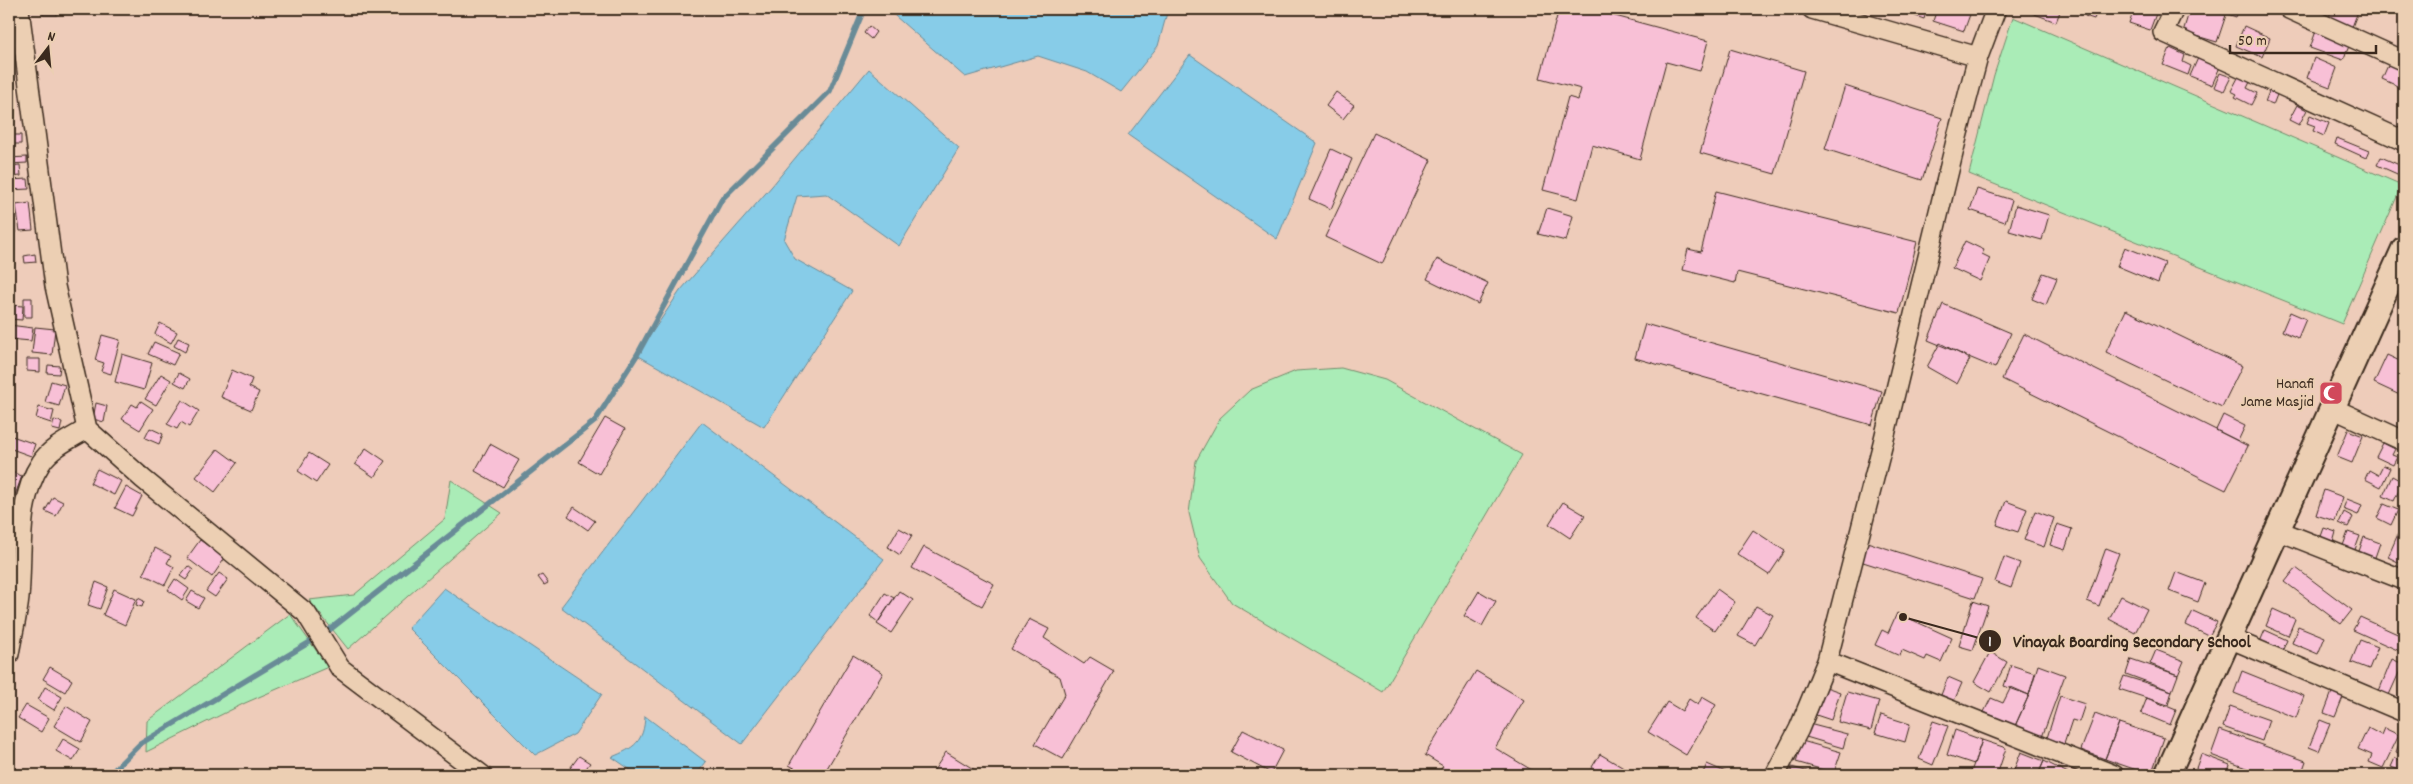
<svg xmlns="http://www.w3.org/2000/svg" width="2413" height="784" viewBox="0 0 2413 784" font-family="Dekko,sans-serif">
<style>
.green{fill:#aaecb7;stroke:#728b6a}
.water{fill:#87cce8;stroke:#698b97}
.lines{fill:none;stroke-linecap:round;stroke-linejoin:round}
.stream{stroke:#698b97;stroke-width:5.5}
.building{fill:#f8c0d6;stroke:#3b2a1e}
.minor-casing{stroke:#3b2a1e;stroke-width:22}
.major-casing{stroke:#3b2a1e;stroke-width:28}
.minor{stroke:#eccfb3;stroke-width:19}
.major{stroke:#eccfb3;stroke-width:24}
.labels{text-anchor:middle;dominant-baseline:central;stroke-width:4;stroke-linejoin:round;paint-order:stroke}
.poi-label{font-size:16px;fill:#3b2a1e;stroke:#eccfb3;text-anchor:end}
.leader{fill:none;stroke:#3b2a1e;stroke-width:2}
.callout-dot{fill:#3b2a1e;stroke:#eccfb3;stroke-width:2}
.mark-label{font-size:15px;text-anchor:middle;font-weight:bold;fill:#fff}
.callout-label{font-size:18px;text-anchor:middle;font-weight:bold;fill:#3b2a1e;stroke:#eccfb3;stroke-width:4;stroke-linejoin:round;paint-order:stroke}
</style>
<rect width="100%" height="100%" fill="#eeccba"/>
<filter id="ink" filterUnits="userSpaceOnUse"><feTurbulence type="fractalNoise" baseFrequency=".02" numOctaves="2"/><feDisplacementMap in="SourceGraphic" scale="10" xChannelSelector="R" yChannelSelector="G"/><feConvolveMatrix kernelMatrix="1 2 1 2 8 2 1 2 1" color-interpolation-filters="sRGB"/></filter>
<g filter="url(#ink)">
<path class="green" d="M2013,17L2402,185L2342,324L1969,174L1994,75Z
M1341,368L1385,380L1522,455L1383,692L1232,603L1200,558L1189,513L1196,461L1220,418L1250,390L1296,371Z
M451,480L502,513L348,649L309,600L354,595L445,519Z
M290,614L328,667L245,703L146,752L147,721Z"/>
<path class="water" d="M887,9H1168L1158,46L1121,92L1087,72L1038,56L965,77Z
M1190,55L1317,143L1277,239L1128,135Z
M869,69L959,148L899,246L826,194L797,196L784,240L795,259L852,291L764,427L637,355L680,291L772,186Z
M702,422L884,559L742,744L561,607Z
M444,588L602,694L575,734L535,755L408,628Z
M645,716L706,762L696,775H638L612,757C634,748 644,742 645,716Z"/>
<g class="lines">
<path class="stream" d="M328,631L595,421L637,355L722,199L830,91L864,9
M109,775L140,744L315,639"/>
</g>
<path class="building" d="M43,9H57V15H43Z
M1559,9H1589L1708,41L1700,71L1666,62L1640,159L1592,145L1578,199L1543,190L1568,97L1578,100L1581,89L1540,78Z
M1902,9H1927L1924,19L1902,11Z
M1937,9H1972L1964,31L1933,21Z
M2033,9H2061L2056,22L2032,13Z
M2087,9H2098L2094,19L2085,16Z
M2134,9L2157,11L2150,30L2129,23Z
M2190,9H2206L2226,15L2217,42L2183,32Z
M2227,9H2239L2236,17L2225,13Z
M2332,9H2359L2352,27L2329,17Z
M869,26L876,32L871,39L864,33Z
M2244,26L2270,38L2262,57L2236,46Z
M2316,31L2350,44L2343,60L2310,48Z
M2170,48L2185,55L2183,62L2191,66L2188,75L2163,65Z
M1730,49L1804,71L1775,174L1700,153Z
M2198,58L2220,67L2212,85L2190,76Z
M2314,58L2337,68L2330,87L2307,78Z
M2389,63L2404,70V89L2382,79Z
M2220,73L2231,77L2224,91L2214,87Z
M2239,76L2250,82L2247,88L2257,93L2251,105L2235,97L2237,94L2231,91Z
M1845,86L1942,118L1922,180L1825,149Z
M2270,89L2278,92L2273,105L2265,102Z
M1336,92L1354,105L1343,119L1326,106Z
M2297,105L2307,110L2299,125L2289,120Z
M2310,115L2329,123L2324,136L2313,131L2315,126L2307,123Z
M1374,133L1431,160L1382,264L1325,237Z
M10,135H21V144H10Z
M2337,138L2369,151L2366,158L2335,144Z
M1331,149L1352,159L1331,209L1309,199Z
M27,157V163L9,164V158Z
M2381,157L2404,167V177L2377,165Z
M20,165L21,176L9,177V166Z
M28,179L29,189L9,190V180Z
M1977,189L2012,200L2005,222L1970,210Z
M1716,191L1917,242L1899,313L1737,272L1735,283L1683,270L1688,249L1701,252Z
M30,203L33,230L20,231L16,205Z
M2016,205L2049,215L2042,240L2009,231Z
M1547,208L1573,216L1566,241L1538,234Z
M9,223H15V233H9Z
M1965,241L1984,250L1982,254L1990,258L1980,281L1952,268Z
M2125,247L2165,263L2158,283L2117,266Z
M35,254L36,262L25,263L24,256Z
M1437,259L1488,283L1478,304L1427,279Z
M2043,273L2057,278L2046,305L2032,299Z
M24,298H32V317H24Z
M1943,304L2011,333L1995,368L1928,340Z
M9,305L23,306L22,320L9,319Z
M2126,310L2242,366L2222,407L2106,352Z
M2290,312L2306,319L2298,338L2282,331Z
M160,323L177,332L171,343L155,334Z
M1645,324L1882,391L1872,425L1635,358Z
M9,325L33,328L31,341L9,339Z
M35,327L55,329L52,355L32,353Z
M2024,334L2248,446L2226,490L2002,379Z
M102,335L120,340L111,374L101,371L104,363L95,360Z
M178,338L189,343L185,352L174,346Z
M154,342L179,353L173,365L148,354Z
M1940,343L1970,359L1957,384L1927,367Z
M122,354L152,363L144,390L115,382Z
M2387,355L2404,363V397L2374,383Z
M27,359H40V372L27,371Z
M48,365L60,366L59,374L47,373Z
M232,370L252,379L249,387L259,392L251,410L221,397Z
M179,373L190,379L185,388L174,382Z
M161,374L171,380L156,405L145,399Z
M51,381L65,385L59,406L45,402Z
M182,400L199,411L189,427L181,422L177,429L167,424Z
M141,401L153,409L140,430L122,419L132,404L137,407Z
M96,403L107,406L104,422L93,419Z
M39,407L54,411L51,423L36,418Z
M2223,415L2245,426L2238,441L2216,430Z
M605,418L625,429L599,474L579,462Z
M54,420L62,422L60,431L52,429Z
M150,428L163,434L159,444L145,438Z
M2348,430L2363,436L2352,463L2337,457Z
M9,435L35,444L31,456L9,448Z
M2383,443L2395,449L2392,455L2397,457L2393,465L2376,457Z
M490,444L519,460L503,487L475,471Z
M366,448L385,461L374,477L355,464Z
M218,449L237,463L215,492L196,477Z
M309,453L328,465L316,483L298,471Z
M2383,465L2390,468L2381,487L2365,479L2369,470L2378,475Z
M97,469L121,481L114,495L90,483Z
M9,471L22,476L12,503L9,501Z
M2392,476L2403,482L2394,501L2383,496Z
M126,487L142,496L132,516L115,508Z
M2324,490L2343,497L2335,521L2316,515Z
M53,497L63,502L56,516L45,511Z
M2347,499L2362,505L2358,515L2343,509Z
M2006,501L2027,509L2018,532L1997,525Z
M1563,502L1585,515L1570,538L1549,524Z
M9,504L15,505L13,516L9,515Z
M2384,504L2398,510L2391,525L2377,518Z
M574,507L595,521L588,530L568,516Z
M2035,511L2054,518L2044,547L2024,540Z
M2344,512L2353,517L2348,527L2339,523Z
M2057,524L2072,529L2065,550L2050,545Z
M899,528L912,535L900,555L888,547Z
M2324,528L2336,532L2332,546L2319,542Z
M1753,530L1785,551L1769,575L1737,554Z
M2348,532L2360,536L2353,555L2341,551Z
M2398,534L2404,537V565L2388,557Z
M2364,537L2380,543L2373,563L2357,557Z
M200,540L225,558L212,577L187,558Z
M1867,542L1982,579L1975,598L1860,561Z
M924,547L994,584L982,606L912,568Z
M155,548L171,556L167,563L174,567L165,585L143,574Z
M2106,548L2119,553L2099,606L2087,601Z
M2004,557L2020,563L2011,588L1995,582Z
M188,566L193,570L186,580L180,576Z
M2296,568L2352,610L2341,624L2285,582Z
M2176,572L2205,583L2198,602L2169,591Z
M219,573L228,579L215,597L206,591Z
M542,575L548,583L544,585L538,577Z
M175,579L189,589L182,600L168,590Z
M96,582L108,587L100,609L88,605Z
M114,589L136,599L125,625L103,615Z
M1717,589L1735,602L1715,631L1696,618Z
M192,591L204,598L198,608L186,601Z
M899,591L913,600L891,633L877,624Z
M1479,591L1496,601L1482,626L1464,616Z
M885,593L894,598L878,622L870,616Z
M2121,596L2147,609L2135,633L2109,619Z
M138,598L144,601L142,607L136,605Z
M1973,601L1988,606L1973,650L1959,646Z
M1756,606L1773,615L1755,645L1738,636Z
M2273,609L2295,619L2288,636L2266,626Z
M2193,611L2217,622L2209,636L2186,625Z
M1897,613L1952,638L1941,662L1927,656L1925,660L1902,650L1900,656L1875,645L1882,630L1888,633Z
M2360,617L2404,637V653L2353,630Z
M1029,619L1049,629L1044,638L1084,664L1090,657L1114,671L1063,759L1035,744L1065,694L1060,677L1011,649Z
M2298,626L2325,637L2318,654L2292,643Z
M2265,630L2287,640L2281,654L2259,644Z
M2360,640L2378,647L2369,669L2351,662Z
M2156,650L2184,661L2178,675L2150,664Z
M1990,652L2007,662L1991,692L1974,682Z
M853,655L883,673L823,775H807L789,765Z
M2131,659L2178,675L2172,691L2126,674Z
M2392,659L2403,664L2389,695L2379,691Z
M2011,665L2035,673L2029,695L2004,686Z
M2038,665L2065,675L2042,737L2015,726L2029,695Z
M50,667L72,680L65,692L43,679Z
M1476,671L1524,700L1495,748L1540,775H1437L1443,766L1425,755Z
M2242,671L2304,696L2296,718L2234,693Z
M2124,676L2172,691L2168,705L2119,689Z
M1948,677L1962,683L1954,701L1941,695Z
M45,687L62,697L54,710L38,700Z
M1826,687L1840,692L1831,720L1816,715Z
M2011,687L2029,695L2015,726L1984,712L1991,698L2003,703Z
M1847,692L1879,701L1871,730L1838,722Z
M2332,692L2343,697L2335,717L2324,713Z
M2060,696L2085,704L2079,722L2072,720L2064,744L2047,738Z
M1702,697L1716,705L1686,755L1648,732L1667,702L1682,711L1689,699L1698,705Z
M2147,698L2176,710L2170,725L2141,713Z
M26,705L49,718L41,732L18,718Z
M66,706L92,722L81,742L54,726Z
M2230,706L2269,720L2262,741L2223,727Z
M2095,714L2119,723L2105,759L2081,750Z
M1881,715L1910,724L1905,742L1875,733Z
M2320,720L2330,724L2319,751L2309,747Z
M1933,721L1948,726L1933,765L1919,759Z
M2119,723L2164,738L2151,775L2105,759Z
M1809,724L1847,734L1843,748L1806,737Z
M2368,728L2381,735L2384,728L2399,735L2383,768L2369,762L2372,755L2358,749Z
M1243,730L1283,750L1271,773L1231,752Z
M1955,730L1982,740L1974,764L1947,755Z
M2220,730L2306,761L2301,775H2265L2211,755Z
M2404,730V755L2396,752Z
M63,739L80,749L73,761L56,751Z
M1982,740L2006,748L1997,775H1970Z
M1802,741L1841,752L1834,773L1796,762Z
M946,752L983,775H931Z
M2021,752L2044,761L2038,775H2012Z
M1600,754L1632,773L1631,775H1595L1589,772Z
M2201,754L2230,765L2227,775L2194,774Z
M2404,755V772L2391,767L2395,758L2402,761Z
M579,756L590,763L581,775H565Z
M2044,761L2068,773L2067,775H2038Z
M1707,764L1730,774L1729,775H1702Z
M1792,767L1819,775H1790Z
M1550,769L1561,775H1547Z"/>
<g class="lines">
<g class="minor-casing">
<path id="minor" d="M19,9L55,286L87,429L143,479L306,613L340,668L482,775
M1812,9L1978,57
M2174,9L2163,32L2404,141
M2289,9L2404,61
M2332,408L2404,441
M2277,530L2404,580
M2229,638L2404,712
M9,654C12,636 17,617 19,598C23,555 16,500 41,463C50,448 72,438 87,429
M1827,661L2114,775
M1775,775L1799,729L1827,661L1883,443L1956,141L1978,57L1996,9"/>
</g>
<g class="major-casing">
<path id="major" d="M2167,775L2404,249"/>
</g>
<use href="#minor" class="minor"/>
<use href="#major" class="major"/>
</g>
</g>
<defs>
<g id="mosque-square" transform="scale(1.25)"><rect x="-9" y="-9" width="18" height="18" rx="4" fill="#d1495b" stroke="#eccfb3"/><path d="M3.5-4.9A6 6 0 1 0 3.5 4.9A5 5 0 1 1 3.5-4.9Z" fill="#fff"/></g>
</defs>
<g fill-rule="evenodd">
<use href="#mosque-square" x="2331" y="393"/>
</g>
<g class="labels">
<g class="poi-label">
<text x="2314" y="384">Hanafi<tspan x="2314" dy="18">Jame Masjid</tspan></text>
</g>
</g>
<path class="leader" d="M1903 617L1990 641"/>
<g class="callout-dot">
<circle cx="1903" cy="617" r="5"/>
<circle cx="1990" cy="641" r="12"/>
</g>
<g class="mark-label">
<text x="1990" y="646">1</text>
</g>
<g class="callout-label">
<text x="2132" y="647">Vinayak Boarding Secondary School</text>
</g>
<rect width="2413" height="784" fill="none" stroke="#eccfb3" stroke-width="30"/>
<rect x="15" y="15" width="2383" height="754" fill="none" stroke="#3b2a1e" stroke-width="2" filter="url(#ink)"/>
<g transform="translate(48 48) rotate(16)" stroke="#eccfb3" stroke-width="4" paint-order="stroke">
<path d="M0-4L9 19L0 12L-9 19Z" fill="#3b2a1e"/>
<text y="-8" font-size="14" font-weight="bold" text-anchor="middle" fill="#3b2a1e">N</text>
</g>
<path d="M2230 45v8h146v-8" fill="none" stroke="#3b2a1e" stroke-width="2.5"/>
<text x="2238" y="45" font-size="15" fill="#3b2a1e" stroke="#eccfb3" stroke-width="4" paint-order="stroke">50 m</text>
</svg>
